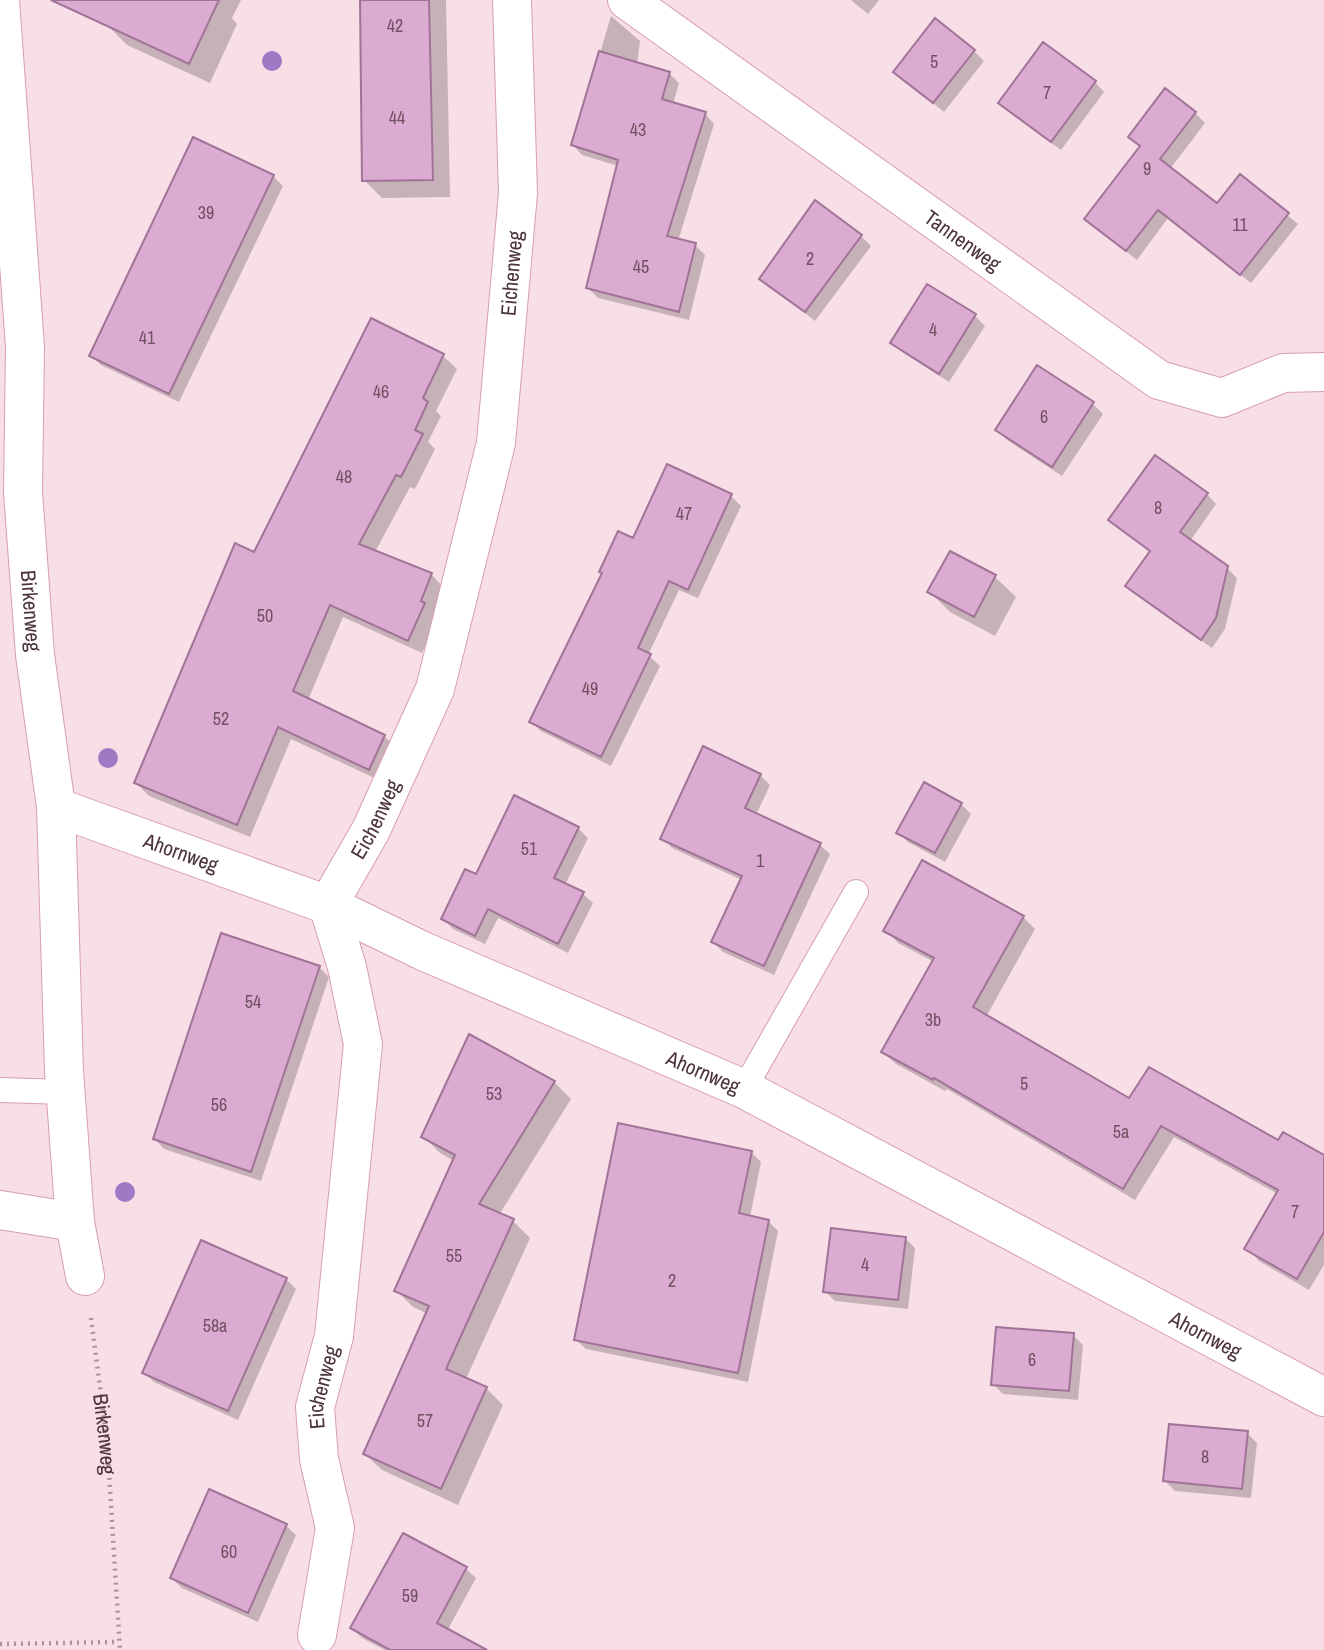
<svg xmlns="http://www.w3.org/2000/svg" width="1324" height="1650" viewBox="0 0 1324 1650" font-family="'Archivo Narrow',sans-serif">
<style>
.shadow{fill:#0003}
.building{fill:#dcabd1;stroke:#a17397;stroke-width:2}
.lines{fill:none;stroke-linecap:round;stroke-linejoin:round}
.lane-casing{stroke:#d89db4;stroke-width:26}
.street-casing{stroke:#d89db4;stroke-width:40}
.path{stroke:#ac929c;stroke-width:4.5;stroke-dasharray:2 5;stroke-linecap:butt}
.lane{stroke:#fff;stroke-width:24}
.street{stroke:#fff;stroke-width:38}
.tree{fill:#9f79c3}
.labels{text-anchor:middle;dominant-baseline:central;stroke-width:5;stroke-linejoin:round;paint-order:stroke}
.number-label{font-size:18px;fill:#705162}
.street-label{font-size:21px;fill:#4c333d;stroke:#fff}
</style>
<rect width="100%" height="100%" fill="#f8dee7"/>
<path class="shadow" d="M118,0H241L232,18L237,24L210,83L127,45L107,25Z
M362,0H446L450,197L382,198L364,180Z
M851,0H879L868,14Z
M611,16L640,41L637,64L669,73L679,83L673,104L705,114L714,124L678,241L695,245L705,255L689,320L598,298L588,288L618,166L582,155L573,145Z
M974,51L984,61L944,112L895,72Z
M1095,82L1104,92L1061,150L1010,113L1000,103Z
M1195,113L1205,123L1170,169L1217,206L1240,177L1298,224L1251,283L1168,218L1137,260L1086,219L1142,147Z
M273,176L283,186L179,402L101,365L91,355Z
M861,236L871,246L815,321L762,279Z
M928,286L975,316L985,326L949,382L902,352L892,343Z
M371,320L443,356L457,369L436,411L441,416L428,442L435,449L415,489L410,487L375,552L431,574L444,588L438,618L422,653L343,617L308,700L384,736L398,749L383,782L291,739L250,837L149,796L136,783L255,554Z
M1038,367L1093,404L1103,414L1062,476L1007,440L997,430Z
M668,466L731,496L741,506L698,598L679,590L648,655L660,666L611,766L541,731L531,722L634,540Z
M1207,494L1216,504L1190,541L1227,568L1237,578L1225,629L1212,648L1137,595L1128,586L1151,553L1110,520Z
M951,553L995,577L1016,597L995,636L950,612L930,592Z
M760,775L770,785L756,815L820,845L830,854L774,975L723,952L713,942L742,880L672,848L663,838Z
M925,784L961,804L971,814L945,862L908,842L899,832Z
M578,828L588,838L565,885L583,894L593,903L568,953L498,918L485,944L453,929L443,919L476,877Z
M1023,917L1035,929L986,1017L1130,1101L1324,1157V1265L1309,1290L1259,1261L1247,1248L1278,1194L1174,1137L1135,1200L947,1089L945,1091L896,1064L883,1052L934,962L898,943L886,930Z
M319,967L329,977L261,1181L164,1149L155,1139Z
M554,1082L571,1099L499,1215L513,1221L530,1238L466,1379L486,1388L503,1405L458,1505L382,1470L365,1454L428,1314L413,1307L396,1290L454,1161L440,1153L423,1136Z
M751,1152L761,1162L750,1217L768,1221L778,1231L748,1382L586,1349L576,1340Z
M905,1238L915,1248L908,1309L835,1301L825,1291Z
M202,1242L286,1279L296,1289L238,1420L154,1382L144,1372Z
M1073,1335L1083,1345L1078,1400L1003,1394L993,1384Z
M1247,1433L1257,1443L1251,1498L1175,1491L1165,1481Z
M286,1526L296,1535L258,1622L182,1588L172,1578Z
M466,1569L476,1578L447,1631L483,1650H385L362,1638L352,1628Z"/>
<path class="building" d="M51,0H219L189,64Z
M360,0H429L433,180L362,181Z
M935,18L975,50L933,103L893,72Z
M1043,42L1096,81L1051,142L998,103Z
M599,51L670,72L662,99L706,112L667,236L696,243L679,312L586,288L618,160L571,145Z
M1165,88L1196,112L1160,159L1217,203L1240,174L1289,213L1240,275L1158,210L1126,251L1084,219L1140,146L1128,137Z
M193,137L274,175L169,394L89,356Z
M815,200L862,235L805,312L759,279Z
M927,284L976,314L939,374L890,343Z
M371,318L444,354L423,398L428,402L415,430L423,434L401,477L396,475L359,544L432,573L421,601L425,603L408,641L330,605L293,691L385,735L369,770L278,727L237,825L134,783L235,543L254,552Z
M1037,365L1094,402L1052,467L995,430Z
M1155,455L1208,493L1180,532L1228,566L1216,618L1201,640L1125,586L1150,551L1108,520Z
M667,464L732,494L688,590L669,581L638,648L651,654L601,757L529,722L602,573L599,572L618,531L633,538Z
M950,551L996,575L974,617L927,592Z
M703,746L761,774L745,808L821,843L764,966L711,942L742,876L660,839Z
M924,782L962,803L935,853L896,833Z
M514,795L579,827L554,878L584,892L558,944L488,909L475,936L441,919L465,869L476,874Z
M922,860L1024,916L973,1007L1129,1098L1149,1067L1278,1140L1283,1132L1324,1155V1232L1297,1279L1244,1249L1278,1190L1161,1126L1123,1189L934,1078L933,1080L881,1052L934,958L883,931Z
M221,933L320,966L251,1172L153,1139Z
M469,1034L555,1081L479,1204L514,1219L446,1369L487,1387L441,1489L363,1454L429,1306L394,1291L455,1155L421,1137Z
M618,1123L752,1151L739,1213L769,1220L738,1373L574,1340Z
M831,1228L906,1237L898,1300L823,1292Z
M201,1240L287,1278L228,1411L142,1373Z
M996,1327L1074,1333L1069,1391L991,1385Z
M1169,1424L1248,1431L1242,1489L1163,1481Z
M209,1489L287,1524L248,1613L170,1578Z
M403,1533L467,1567L437,1623L487,1650H390L350,1628Z"/>
<g class="lines">
<g class="lane-casing">
<path id="lane" d="M744,1089L856,892
M0,1090L66,1092"/>
</g>
<g class="street-casing">
<g id="street">
<path id="s2" d="M0,0L25,347L23,492L35,655L56,807L64,1071L75,1222L85,1276"/>
<path id="s3" d="M627,0L1159,380L1222,398L1283,373L1324,372"/>
<path id="s4" d="M56,807L328,905L423,951L744,1089L1324,1397"/>
<path d="M0,1210L75,1222"/>
<path id="s5" d="M317,1635L335,1528L319,1459L315,1407L334,1336L363,1044L347,967L328,905L371,830L435,689L496,443L518,193L512,0"/>
</g>
</g>
<g class="path">
<path id="s1" d="M91,1318L107,1441L120,1650"/>
<path d="M0,1644L119,1642"/>
</g>
<use href="#lane" class="lane"/>
<use href="#street" class="street"/>
</g>
<g class="tree">
<circle cx="272" cy="61" r="10"/>
<circle cx="108" cy="758" r="10"/>
<circle cx="125" cy="1192" r="10"/>
</g>
<g class="labels">
<g class="number-label">
<text x="395" y="25">42</text>
<text x="934" y="61">5</text>
<text x="1047" y="92">7</text>
<text x="397" y="117">44</text>
<text x="638" y="129">43</text>
<text x="1147" y="168">9</text>
<text x="206" y="212">39</text>
<text x="1240" y="224">11</text>
<text x="810" y="258">2</text>
<text x="641" y="266">45</text>
<text x="933" y="329">4</text>
<text x="147" y="337">41</text>
<text x="381" y="391">46</text>
<text x="1044" y="416">6</text>
<text x="344" y="476">48</text>
<text x="1158" y="507">8</text>
<text x="684" y="513">47</text>
<text x="265" y="615">50</text>
<text x="590" y="688">49</text>
<text x="221" y="718">52</text>
<text x="529" y="848">51</text>
<text x="760" y="860">1</text>
<text x="253" y="1001">54</text>
<text x="933" y="1019">3b</text>
<text x="1024" y="1083">5</text>
<text x="494" y="1093">53</text>
<text x="219" y="1104">56</text>
<text x="1121" y="1131">5a</text>
<text x="1295" y="1211">7</text>
<text x="454" y="1255">55</text>
<text x="865" y="1264">4</text>
<text x="672" y="1280">2</text>
<text x="215" y="1325">58a</text>
<text x="1032" y="1359">6</text>
<text x="425" y="1420">57</text>
<text x="1205" y="1456">8</text>
<text x="229" y="1551">60</text>
<text x="410" y="1595">59</text>
</g>
<g class="street-label">
<text stroke="none"><textPath href="#s3" startOffset="413">Tannenweg</textPath></text>
<text stroke="none"><textPath href="#s5" startOffset="1407">Eichenweg</textPath></text>
<text stroke="none"><textPath href="#s2" startOffset="612">Birkenweg</textPath></text>
<text stroke="none"><textPath href="#s5" startOffset="840">Eichenweg</textPath></text>
<text stroke="none"><textPath href="#s4" startOffset="133">Ahornweg</textPath></text>
<text stroke="none"><textPath href="#s4" startOffset="700">Ahornweg</textPath></text>
<text stroke="none"><textPath href="#s4" startOffset="1267">Ahornweg</textPath></text>
<text stroke="none"><textPath href="#s5" startOffset="252">Eichenweg</textPath></text>
<text stroke="none"><textPath href="#s1" startOffset="117">Birkenweg</textPath></text>
</g>
</g>
</svg>
